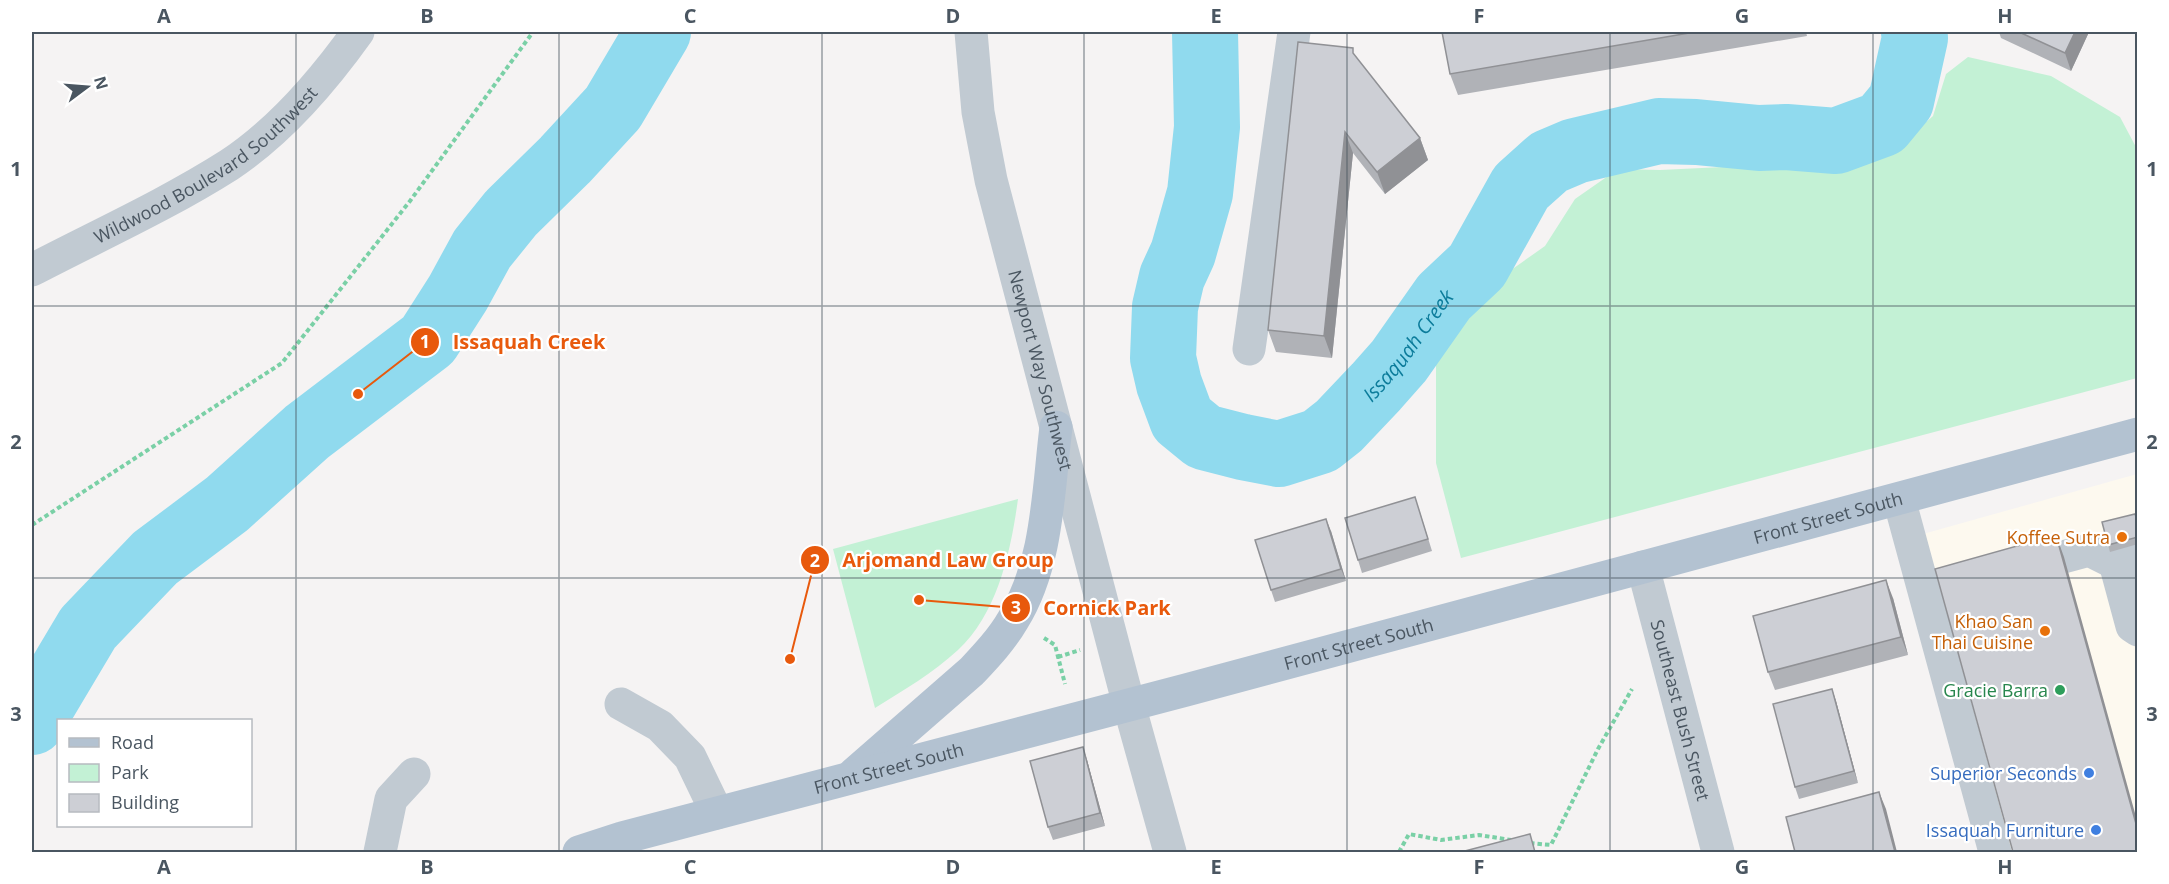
<svg xmlns="http://www.w3.org/2000/svg" width="2169" height="884" viewBox="0 0 2169 884" font-family="'Open Sans',sans-serif">
<style>
.commercial{fill:#fdf9ef}
.green{fill:#c3f1d5}
.lines{fill:none;stroke-linecap:round;stroke-linejoin:round}
.river{stroke:#90daee;stroke-width:66}
.path{stroke:#7ad0a6;stroke-width:4;stroke-dasharray:4.5 3;stroke-linecap:butt}
.minor{stroke:#c1cad2;stroke-width:33}
.major{stroke:#b3c2d1;stroke-width:33}
.wall{fill:#b0b2b7}
.shaded-wall{fill:#909195}
.building{fill:#cdcfd5;stroke:#909195;stroke-width:1.5}
.grid{fill:none;stroke:#4a5661;stroke-width:1.5;stroke-opacity:0.55}
.food-dot{fill:#e8710a;stroke:#fff;stroke-width:2}
.leisure-dot{fill:#2e9e5b;stroke:#fff;stroke-width:2}
.shop-dot{fill:#3f7fe0;stroke:#fff;stroke-width:2}
.labels{text-anchor:middle;dominant-baseline:central;stroke-width:4.5;stroke-linejoin:round;paint-order:stroke}
.street-label{font-size:18px;fill:#4a5661;stroke:#fff}
.food-label{font-size:18px;fill:#c56008;stroke:#fff;text-anchor:end}
.leisure-label{font-size:18px;fill:#27864d;stroke:#fff;text-anchor:end}
.shop-label{font-size:18px;fill:#366cbe;stroke:#fff;text-anchor:end}
.water-label{font-size:20px;font-style:italic;fill:#0c7c9b;stroke:#fff}
.leader{fill:none;stroke:#e8590c;stroke-width:2}
.callout-dot{fill:#e8590c;stroke:#fff;stroke-width:2}
.mark-label{font-size:18px;text-anchor:middle;font-weight:bold;fill:#fff}
.callout-label{font-size:20px;text-anchor:middle;font-weight:bold;fill:#e8590c;stroke:#fff;stroke-width:4.5;stroke-linejoin:round;paint-order:stroke}
.neatline{fill:none;stroke:#4a5661;stroke-width:2}
.grid-label{font-size:20px;text-anchor:middle;font-weight:bold;fill:#4a5661}
</style>
<rect width="100%" height="100%" fill="#f5f3f3"/>
<path class="commercial" d="M2137,474V852H2010L1923,534Z"/>
<path class="green" d="M1968,57L2051,76L2120,117L2137,149V378L1461,558L1436,463V343L1504,275L1545,246L1575,199L1618,169L1660,170L1848,161L1899,146L1933,116L1946,74Z
M1018,499C1011,550 998,613 958,650C933,673 904,690 875,708L833,549Z"/>
<g class="lines">
<g class="river">
<path id="s1" d="M1205,32L1207,127L1200,193L1183,253L1172,277L1165,307L1163,358L1169,384L1182,419L1204,437L1243,447L1279,454L1320,441L1339,426L1376,387L1399,361L1444,297L1477,266L1521,187L1549,162L1575,151L1659,131L1696,132L1759,138L1786,137L1836,141L1882,124L1901,101L1915,38L1914,32"/>
<path d="M32,722L88,628L155,558L227,504L307,432L428,340L458,293L482,249L511,213L565,160L613,108L658,32"/>
</g>
<path class="path" d="M32,525L282,363L410,201L533,32
M1044,638L1055,645L1065,684
M1058,657L1080,650
M1530,843L1551,845L1598,749L1632,689
M1399,852L1409,834L1441,840L1479,835L1511,840"/>
<g class="minor">
<path id="s2" d="M971,32L978,112L991,180L1129,705L1170,852"/>
<path id="s3" d="M32,270C97,236 166,205 229,165C279,132 323,81 358,32"/>
<path d="M1249,349L1294,32"/>
<path d="M1899,499L1995,852"/>
<path d="M2115,563L2132,626L2138,630"/>
<path id="s4" d="M1643,567L1718,852"/>
<path d="M2022,568L2089,550L2115,563L2138,557"/>
<path d="M621,704L660,726L690,757L717,813"/>
<path d="M380,852L391,799L414,774"/>
</g>
<g class="major">
<path d="M854,774L972,671C987,655 1002,639 1013,620C1048,564 1048,491 1056,427"/>
<path id="s5" d="M579,852L622,838L1186,690L2138,434"/>
</g>
</g>
<path class="wall" d="M1442,32H1806L1807,36L1458,95L1450,74Z
M1999,32H2089L2071,71L2001,38Z
M1357,59L1420,138L1428,160L1385,194L1353,153L1332,358L1276,352L1268,330Z
M1419,509L1432,551L1362,573L1358,560Z
M2135,514L2138,520V544L2110,552L2108,545Z
M1331,531L1346,581L1275,602L1271,590Z
M1893,598L1908,655L1775,690L1768,672Z
M1832,689L1836,701L1858,783L1799,799L1795,787Z
M1087,760L1105,826L1053,840L1048,827Z"/>
<path class="shaded-wall" d="M2075,32H2089L2071,71L2065,53Z
M1345,132L1353,153L1332,358L1324,336Z
M1420,138L1428,160L1385,194L1377,172Z
M1326,519L1331,531L1346,581L1341,569Z
M2056,535L2064,557L2138,824V831Z
M1886,580L1893,598L1908,655L1901,637Z
M1832,689L1836,701L1858,783L1854,771Z
M1083,747L1087,760L1105,826L1100,813Z
M1879,792L1886,809L1897,852H1895Z"/>
<path class="building" d="M1442,32H1695L1450,74Z
M2019,32H2075L2065,53Z
M1298,42L1353,48V53L1420,138L1377,172L1345,132L1324,336L1268,330Z
M1415,497L1428,539L1358,560L1345,518Z
M2135,514L2138,523V537L2108,545L2102,522Z
M1326,519L1341,569L1271,590L1255,540Z
M2056,535L2138,831V852H2013L1935,569Z
M1886,580L1901,637L1768,672L1753,616Z
M1832,689L1854,771L1795,787L1773,704Z
M1083,747L1100,813L1048,827L1030,761Z
M1879,792L1895,852H1795L1786,817Z
M1530,834L1535,852H1461Z"/>
<path class="grid" d="M296,32V852M559,32V852M822,32V852M1084,32V852M1347,32V852M1610,32V852M1873,32V852M32,306H2138M32,578H2138"/>
<g class="food-dot">
<circle cx="2122" cy="537" r="6"/>
<circle cx="2045" cy="631" r="6"/>
</g>
<circle class="leisure-dot" cx="2060" cy="690" r="6"/>
<g class="shop-dot">
<circle cx="2089" cy="773" r="6"/>
<circle cx="2096" cy="830" r="6"/>
</g>
<g class="labels">
<g class="street-label">
<text stroke="none"><textPath href="#s3" startOffset="204">Wildwood Boulevard Southwest</textPath></text>
<text stroke="none"><textPath href="#s2" startOffset="346">Newport Way Southwest</textPath></text>
<text stroke="none"><textPath href="#s5" startOffset="1293">Front Street South</textPath></text>
<text stroke="none"><textPath href="#s5" startOffset="807">Front Street South</textPath></text>
<text stroke="none"><textPath href="#s4" startOffset="148">Southeast Bush Street</textPath></text>
<text stroke="none"><textPath href="#s5" startOffset="321">Front Street South</textPath></text>
</g>
<g class="food-label">
<text x="2110" y="537">Koffee Sutra</text>
<text x="2033" y="621">Khao San<tspan x="2033" dy="21">Thai Cuisine</tspan></text>
</g>
<g class="leisure-label">
<text x="2048" y="690">Gracie Barra</text>
</g>
<g class="shop-label">
<text x="2077" y="773">Superior Seconds</text>
<text x="2084" y="830">Issaquah Furniture</text>
</g>
<g class="water-label">
<text stroke="none"><textPath href="#s1" startOffset="675">Issaquah Creek</textPath></text>
</g>
</g>
<path class="leader" d="M358 394L425 342M790 659L815 560M919 600L1016 608"/>
<g class="callout-dot">
<circle cx="358" cy="394" r="6"/>
<circle cx="790" cy="659" r="6"/>
<circle cx="919" cy="600" r="6"/>
<circle cx="425" cy="342" r="15"/>
<circle cx="815" cy="560" r="15"/>
<circle cx="1016" cy="608" r="15"/>
</g>
<g class="mark-label">
<text x="425" y="348">1</text>
<text x="815" y="567">2</text>
<text x="1016" y="614">3</text>
</g>
<g class="callout-label">
<text x="529" y="349">Issaquah Creek</text>
<text x="948" y="567">Arjomand Law Group</text>
<text x="1107" y="615">Cornick Park</text>
</g>
<rect width="2169" height="884" fill="none" stroke="#ffffff" stroke-width="66"/>
<rect x="57" y="719" width="195" height="108" fill="#ffffff" stroke="#b7bbc0" stroke-width="1.5"/>
<rect x="69" y="738" width="30" height="9" fill="#b3c2d1" stroke="#b7bbc0" stroke-width="1.5"/>
<text x="111" y="749" font-size="18" fill="#4a5661">Road</text>
<rect x="69" y="764" width="30" height="18" fill="#c3f1d5" stroke="#b7bbc0" stroke-width="1.5"/>
<text x="111" y="779" font-size="18" fill="#4a5661">Park</text>
<rect x="69" y="794" width="30" height="18" fill="#cdcfd5" stroke="#b7bbc0" stroke-width="1.5"/>
<text x="111" y="809" font-size="18" fill="#4a5661">Building</text>
<g transform="translate(87 87) rotate(74)" stroke="#ffffff" stroke-width="4.5" paint-order="stroke">
<path d="M0-4.5L10 22L0 15L-10 22Z" fill="#4a5661"/>
<text y="-9" font-size="16" font-weight="bold" text-anchor="middle" fill="#4a5661">N</text>
</g>
<rect x="33" y="33" width="2103" height="818" class="neatline"/>
<g class="grid-label">
<text x="164" y="23">A</text>
<text x="427" y="23">B</text>
<text x="690" y="23">C</text>
<text x="953" y="23">D</text>
<text x="1216" y="23">E</text>
<text x="1479" y="23">F</text>
<text x="1742" y="23">G</text>
<text x="2005" y="23">H</text>
<text x="16" y="176">1</text>
<text x="2152" y="176">1</text>
<text x="16" y="449">2</text>
<text x="2152" y="449">2</text>
<text x="16" y="721">3</text>
<text x="2152" y="721">3</text>
<text x="164" y="874">A</text>
<text x="427" y="874">B</text>
<text x="690" y="874">C</text>
<text x="953" y="874">D</text>
<text x="1216" y="874">E</text>
<text x="1479" y="874">F</text>
<text x="1742" y="874">G</text>
<text x="2005" y="874">H</text>
</g>
</svg>
